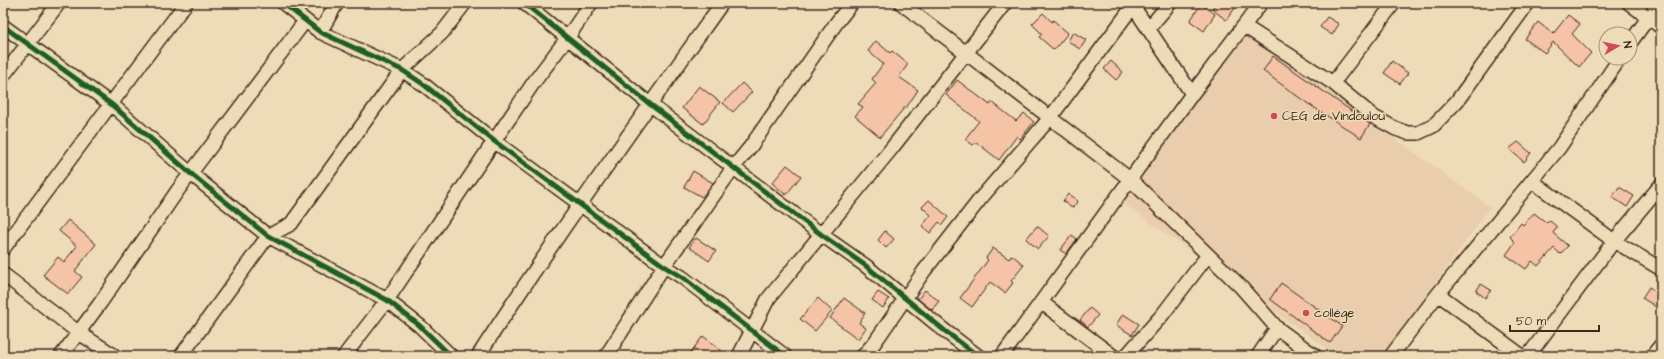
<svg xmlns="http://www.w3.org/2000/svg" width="1664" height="359" viewBox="0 0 1664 359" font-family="'Architects Daughter',sans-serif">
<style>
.built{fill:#e9cdad}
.building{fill:#f5c3a6;stroke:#3b2a1e}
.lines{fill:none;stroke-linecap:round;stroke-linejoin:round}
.street-casing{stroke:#3b2a1e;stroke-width:16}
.street{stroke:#eedbb8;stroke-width:13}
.cycleway-casing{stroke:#eedbb8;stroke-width:8}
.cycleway{stroke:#1b5e20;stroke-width:5}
.poi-dot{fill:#d1495b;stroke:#eedbb8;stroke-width:1.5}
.labels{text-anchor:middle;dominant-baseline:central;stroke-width:3;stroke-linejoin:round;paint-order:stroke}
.poi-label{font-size:13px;fill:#3b2a1e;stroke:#eedbb8;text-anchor:start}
</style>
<rect width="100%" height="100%" fill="#eedbb8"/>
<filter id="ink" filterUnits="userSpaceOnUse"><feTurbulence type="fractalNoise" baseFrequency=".025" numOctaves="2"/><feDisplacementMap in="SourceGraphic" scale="8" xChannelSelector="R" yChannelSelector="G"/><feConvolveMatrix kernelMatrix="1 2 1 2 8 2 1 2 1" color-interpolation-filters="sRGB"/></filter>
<g filter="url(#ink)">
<path class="built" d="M1244,30L1490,207L1384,356H1337L1122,202Z"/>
<path class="building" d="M1216,3H1239L1226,20L1212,9Z
M1201,4L1215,14L1204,31L1190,21Z
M1043,13L1052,22L1053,20L1068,33L1054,50L1039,37L1042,34L1032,24Z
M1568,15L1580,24L1572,34L1591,53L1579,67L1553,42L1545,53L1525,39L1538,22L1553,34Z
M1327,17L1339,24L1332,35L1320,27Z
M1073,32L1086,40L1080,49L1068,41Z
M876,41L890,53L892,51L908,64L899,77L918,90L906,108L905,107L880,137L855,116L863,107L858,104L876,83L872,79L883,64L868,51Z
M1273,56L1370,124L1361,138L1304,101L1263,71Z
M1111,61L1123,72L1116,80L1104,69Z
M1392,61L1408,73L1400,84L1384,73Z
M957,80L990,105L992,102L1016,121L1024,113L1034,122L1020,139L1017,136L999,160L976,142L973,145L965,139L979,121L946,95Z
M742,83L752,92L733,112L723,103Z
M699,86L720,102L703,124L682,108Z
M1518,142L1531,153L1524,162L1509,149Z
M787,165L801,176L786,195L772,183Z
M693,171L713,183L702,197L684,187Z
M1619,187L1634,196L1627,207L1612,197Z
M1068,194L1078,201L1072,208L1063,201Z
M929,200L948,217L942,225L939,222L930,233L922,226L931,215L922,207Z
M1534,213L1547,223L1549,220L1557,227L1553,233L1568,246L1560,254L1554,248L1538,266L1532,261L1526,269L1506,255L1515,242L1510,237L1521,223L1523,225Z
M68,220L96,244L75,271L82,277L68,294L43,275L58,257L64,262L77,246L59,231Z
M1037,226L1049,236L1038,249L1026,239Z
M885,231L894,239L886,248L878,240Z
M1072,235L1077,239L1066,254L1060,250Z
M696,238L716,251L709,261L689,247Z
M993,248L1009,259L1012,255L1024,265L1011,281L1013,283L1005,293L990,282L972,307L960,298L988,260L986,258Z
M1281,283L1342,326L1330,343L1270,299Z
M1481,284L1491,290L1485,298L1476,291Z
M1649,287L1661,295V302L1658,308L1642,298Z
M925,290L939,301L932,310L918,299Z
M878,292L889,299L883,308L872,300Z
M818,298L832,311L815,331L800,319Z
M844,298L865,313L859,323L866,328L858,339L830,318Z
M1090,308L1098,315L1088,327L1080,320Z
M1123,314L1139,324L1132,335L1116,325Z
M703,336L728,356H688Z"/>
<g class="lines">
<g class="street-casing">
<path id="street" d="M283,3L320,32L402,70L423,84L494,141L664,266L682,277L785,356
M524,3L651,105L822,235L866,266L945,331L978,356
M901,3L1131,180L1240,286L1277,328L1315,356
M1131,3L1192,94
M1629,3L1661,27
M3,26L111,104L190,173L268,236L387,300L420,326L451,356
M1244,26L1333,83L1374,117L1396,129L1408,133H1418L1433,126L1457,101L1528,3
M1148,29L1170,3
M320,32L337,3
M1630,43L1659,3
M3,76L59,3
M1333,83L1394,3
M1532,181L1614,241L1661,269
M3,249L186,3
M3,274L79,333L115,356
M1438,294L1522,356
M1041,302L1113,356
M61,356L101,302L178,190L305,21
M181,356L268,236L291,224L402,70L442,33L465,3
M344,356L387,300L534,82L568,37L591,3
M478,356C556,236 639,120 722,3
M606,356L664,266L733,168L751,146L837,22L852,3
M739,356L768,299L892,148L1005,3
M863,356L875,342L924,271L981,198L1050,118L1133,6
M1002,356L1192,94L1261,3
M1126,356L1163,314L1208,255
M1258,356L1277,328
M1391,356L1438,294L1559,148L1620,58
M1528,356L1614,241L1661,185
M1652,356L1661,345"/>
</g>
<use href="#street" class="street"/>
<g class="cycleway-casing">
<path id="cycleway" d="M283,3L320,32L402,70L423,84L494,141L664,266L682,277L785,356
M524,3L651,105L822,235L866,266L945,331L978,356
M3,26L111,104L190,173L268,236L387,300L420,326L451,356"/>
</g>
<use href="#cycleway" class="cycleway"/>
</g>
</g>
<g class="poi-dot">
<circle cx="1274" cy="116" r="4"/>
<circle cx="1306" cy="313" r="4"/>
</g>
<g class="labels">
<g class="poi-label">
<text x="1282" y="116">CEG de Vindoulou</text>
<text x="1314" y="313">collège</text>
</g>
</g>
<rect width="1664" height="359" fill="none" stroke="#eedbb8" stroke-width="16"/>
<rect x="8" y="8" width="1648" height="343" fill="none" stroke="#3b2a1e" stroke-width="1.5" filter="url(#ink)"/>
<g transform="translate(1618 46) rotate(81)"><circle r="19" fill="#eedbb8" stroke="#a6947a"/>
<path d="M0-3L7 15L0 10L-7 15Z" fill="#d1495b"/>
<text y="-6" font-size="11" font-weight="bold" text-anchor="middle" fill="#3b2a1e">N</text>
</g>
<path d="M1510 325v6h89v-6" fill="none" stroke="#3b2a1e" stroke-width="2"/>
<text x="1516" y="325" font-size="12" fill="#3b2a1e" stroke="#eedbb8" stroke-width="3" paint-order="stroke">50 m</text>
</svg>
